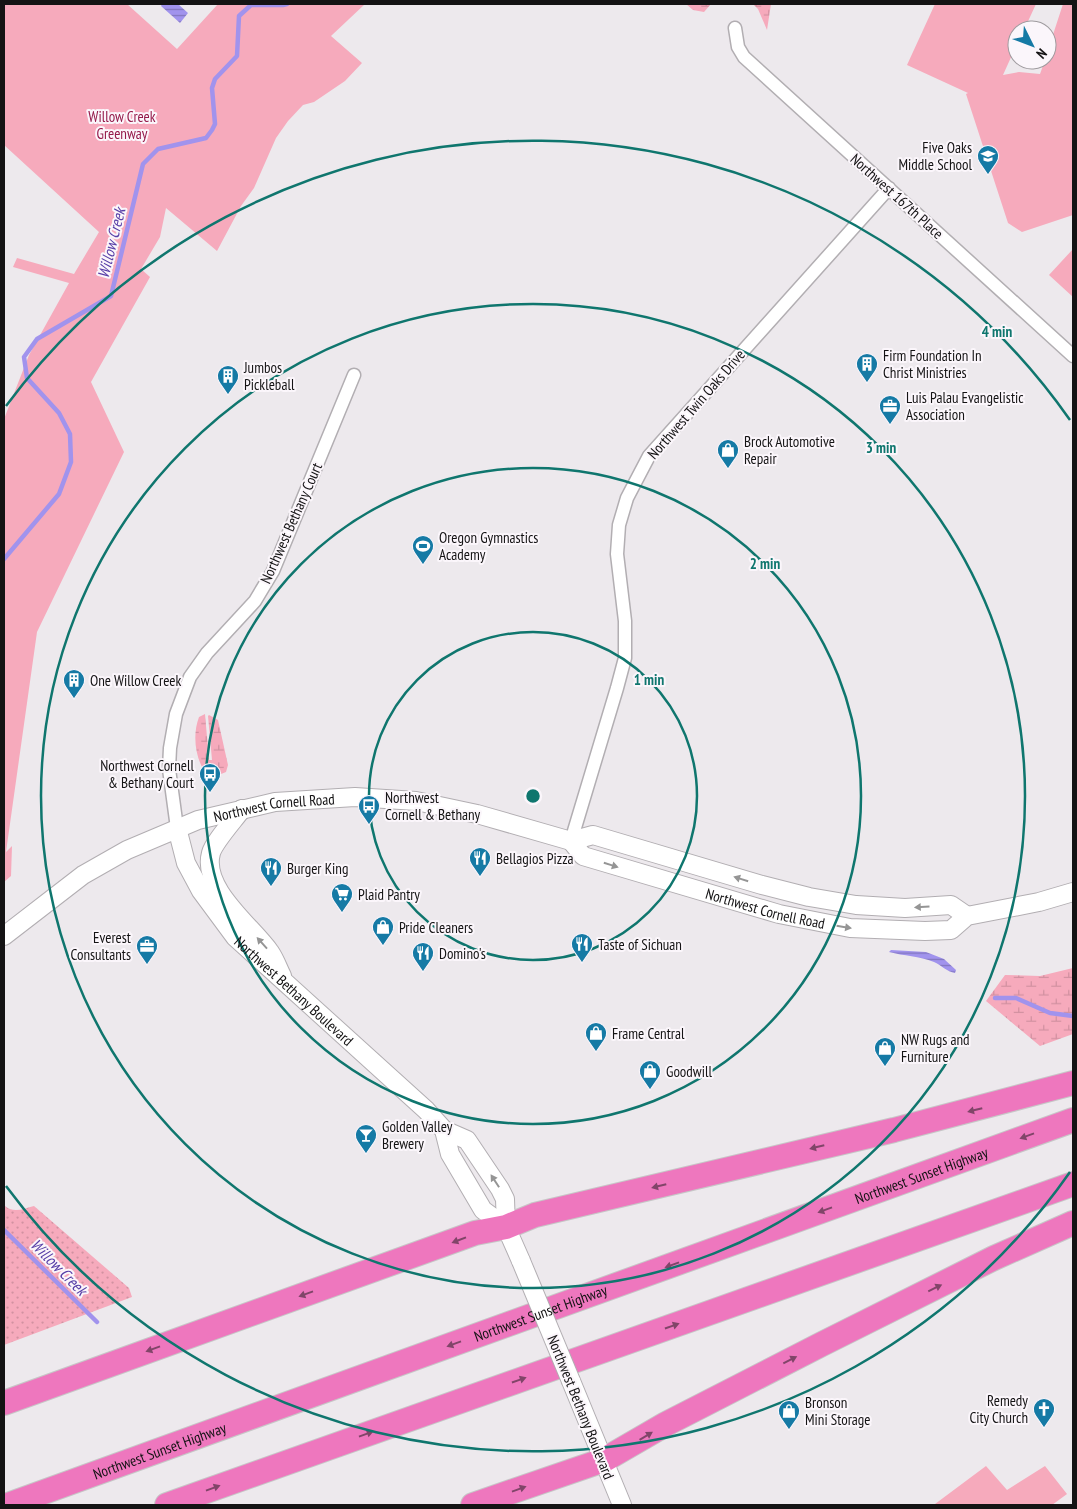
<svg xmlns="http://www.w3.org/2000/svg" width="1077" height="1509" viewBox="0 0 1077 1509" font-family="'PT Sans Narrow',sans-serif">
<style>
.grass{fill:url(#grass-dots)}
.wetland{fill:url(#wetland-marsh)}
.green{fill:#f6aabc}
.water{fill:url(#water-rules)}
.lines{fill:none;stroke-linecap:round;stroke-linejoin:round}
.stream{stroke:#a193ed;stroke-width:4.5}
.street-casing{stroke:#b2aeb2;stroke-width:15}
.secondary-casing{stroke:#b2aeb2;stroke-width:20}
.highway-casing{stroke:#c7c6c7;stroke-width:26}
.street{stroke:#fff;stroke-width:12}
.secondary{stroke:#fff;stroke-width:18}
.highway{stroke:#ee77be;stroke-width:24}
.secondary-bridge-casing{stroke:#b2aeb2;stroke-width:20;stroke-linecap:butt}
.secondary-bridge{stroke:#fff;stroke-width:18}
.oneway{fill:#959595}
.oneway2{fill:#814569}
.ring{fill:none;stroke:#0f766e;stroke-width:2.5}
.labels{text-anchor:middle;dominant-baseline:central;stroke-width:4;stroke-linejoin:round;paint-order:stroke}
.park-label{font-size:15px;fill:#951b4b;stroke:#fbf6fb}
.poi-label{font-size:15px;fill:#141314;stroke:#fbf6fb;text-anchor:start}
.street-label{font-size:15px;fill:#141314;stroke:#fbf6fb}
.water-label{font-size:16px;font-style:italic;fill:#583fa7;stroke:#fbf6fb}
.centre{fill:#0f766e;stroke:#fbf6fb;stroke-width:2.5}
.ring-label{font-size:15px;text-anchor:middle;font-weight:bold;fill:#0f766e;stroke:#fbf6fb;stroke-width:4;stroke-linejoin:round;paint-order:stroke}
</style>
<defs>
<pattern id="grass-dots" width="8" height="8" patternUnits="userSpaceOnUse" patternTransform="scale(1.25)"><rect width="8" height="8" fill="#f6aabc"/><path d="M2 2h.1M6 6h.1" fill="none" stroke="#d291a1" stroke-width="1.8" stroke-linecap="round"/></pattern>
<pattern id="wetland-marsh" width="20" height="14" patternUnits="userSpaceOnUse" patternTransform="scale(1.25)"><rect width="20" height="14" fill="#f6aabc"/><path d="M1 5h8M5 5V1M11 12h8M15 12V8" fill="none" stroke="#d291a1"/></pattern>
<pattern id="water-rules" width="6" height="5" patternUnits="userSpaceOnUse" patternTransform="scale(1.25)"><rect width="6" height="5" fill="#a193ed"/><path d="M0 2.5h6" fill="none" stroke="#8277bf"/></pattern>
</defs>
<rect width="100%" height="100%" fill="#ede9ed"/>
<path class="grass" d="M4,1205C13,1214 23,1209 34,1206L129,1288L132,1297L4,1345Z"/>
<path class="wetland" d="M686,4H711L704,12L693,10Z
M753,4H771L767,30L758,9Z
M205,714L209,760H212L208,716L209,715L218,720L228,765L226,772L214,777L208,776C195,761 192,735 199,717Z
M1073,968V1034L1040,1046L986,1001L1005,975L1040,976Z"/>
<path class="green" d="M4,4H127L177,49L218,4H365L331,36L362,63L345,81L314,102L303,105L288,121L276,138L254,188L241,206L217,251L166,208L160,237L141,269L150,277L91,382L124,452L37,632L6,852L12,846L11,876L4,882V419L29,355L69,283L13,267L17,258L74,274L99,232L4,145Z
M935,4H1036L1024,30H1017V44L1003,75L1019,72L1040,74L1045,60H1047V53L1063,4H1073V215L1022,232L1008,223L966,94L968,93L907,65Z
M1073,249V297L1049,275Z
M986,1466L1007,1490L1045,1466L1067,1494L1052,1505L935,1504Z"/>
<path class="water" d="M162,4H178L188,13L180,23L161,6Z
M891,950L926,952L944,959L956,970L955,973C947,972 941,965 934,962C919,956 904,956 889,952Z"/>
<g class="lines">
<path class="stream" d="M4,559L59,494L71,462L70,434L59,413L27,378L24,357L37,339L111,296L143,164L158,149L206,138L212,130L215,124L212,88L215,79L237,56L239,16L251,5H283L287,4
M995,998H1016L1050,1013L1073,1016
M4,1230L97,1322"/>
<g class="street-casing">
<path id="street" d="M735,28L738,47L744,57L1073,356
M177,828L169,769L170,748L176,714L190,677L207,653L255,601L273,571L354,375
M571,841L617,688L625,658V621L617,554L619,525L627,498L649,456L889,188"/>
</g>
<g class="secondary-casing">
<g id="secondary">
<path d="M242,809C234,820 214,842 211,853C201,889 253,927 270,952C275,959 278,968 282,976"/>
<path id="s1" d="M177,828L186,863L201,891L235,937L426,1110L444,1130L467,1140L500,1189L505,1199L506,1227L521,1261"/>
<path id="s2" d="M571,841L583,856L779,914L850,928L925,931L951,930L967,916L1039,902L1073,892"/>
<path id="s3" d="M4,936L83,875L127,850L198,820L275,802L355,797L416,801L477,814L571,841L593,835L762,885L809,897L856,905L905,908L951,905L967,916"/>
<path d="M444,1130L450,1154L483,1210L506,1227"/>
<path d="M571,1381L622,1505"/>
</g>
</g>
<g class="highway-casing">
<g id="highway">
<path d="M4,1403L475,1233L506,1227L535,1215L894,1130L1073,1083"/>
<path id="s4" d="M8,1505L1073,1120"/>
<path d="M167,1505L1073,1184"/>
<path d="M473,1505L604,1460L666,1424L822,1344L994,1258L1073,1223"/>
</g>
</g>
<use href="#street" class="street"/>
<use href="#secondary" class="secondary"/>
<use href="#highway" class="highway"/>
<g class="secondary-bridge-casing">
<path id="secondary-bridge" d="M521,1261L571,1381"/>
</g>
<use href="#secondary-bridge" class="secondary-bridge"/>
</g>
<defs><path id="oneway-solid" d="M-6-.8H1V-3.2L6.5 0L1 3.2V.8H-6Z" transform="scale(1.25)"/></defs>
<g class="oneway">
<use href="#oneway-solid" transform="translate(611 865) rotate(17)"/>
<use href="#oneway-solid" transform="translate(741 879) rotate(-163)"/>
<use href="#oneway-solid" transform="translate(922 907) rotate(177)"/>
<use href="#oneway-solid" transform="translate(844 927) rotate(9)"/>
<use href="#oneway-solid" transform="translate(262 943) rotate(-132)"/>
<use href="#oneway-solid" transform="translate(495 1181) rotate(-123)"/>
</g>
<g class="oneway2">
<use href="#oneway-solid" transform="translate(975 1110) rotate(166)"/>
<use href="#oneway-solid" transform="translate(1027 1136) rotate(160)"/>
<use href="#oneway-solid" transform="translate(817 1147) rotate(166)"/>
<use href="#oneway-solid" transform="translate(659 1186) rotate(166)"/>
<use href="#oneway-solid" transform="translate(825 1210) rotate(160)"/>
<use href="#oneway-solid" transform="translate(459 1240) rotate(159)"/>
<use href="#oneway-solid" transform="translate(672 1265) rotate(160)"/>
<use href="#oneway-solid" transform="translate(935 1288) rotate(-26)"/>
<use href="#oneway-solid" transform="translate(306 1294) rotate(160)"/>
<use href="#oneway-solid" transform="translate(672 1326) rotate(-19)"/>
<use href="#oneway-solid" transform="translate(454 1344) rotate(160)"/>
<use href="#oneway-solid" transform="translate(153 1349) rotate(160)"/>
<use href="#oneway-solid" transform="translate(790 1360) rotate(-27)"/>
<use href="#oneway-solid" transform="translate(519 1380) rotate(-19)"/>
<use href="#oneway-solid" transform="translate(366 1434) rotate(-20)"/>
<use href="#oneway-solid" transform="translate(646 1436) rotate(-31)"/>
<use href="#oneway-solid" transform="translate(213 1488) rotate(-20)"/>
<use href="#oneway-solid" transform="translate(519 1489) rotate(-20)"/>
</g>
<g class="ring">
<circle cx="533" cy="796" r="164"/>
<circle cx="533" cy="796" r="328"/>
<circle cx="533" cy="796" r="492"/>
<path d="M1070 1172A656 656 0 0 1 6 1186M6 406A656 656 0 0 1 1070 420"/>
</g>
<defs>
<g id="school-pin" transform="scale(1.125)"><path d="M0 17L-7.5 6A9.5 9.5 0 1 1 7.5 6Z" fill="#157aa5" stroke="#fbf6fb"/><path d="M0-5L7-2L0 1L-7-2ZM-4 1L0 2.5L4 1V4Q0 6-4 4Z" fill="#fff"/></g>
<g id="building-pin" transform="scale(1.125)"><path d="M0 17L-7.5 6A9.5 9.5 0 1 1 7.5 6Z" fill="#157aa5" stroke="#fbf6fb"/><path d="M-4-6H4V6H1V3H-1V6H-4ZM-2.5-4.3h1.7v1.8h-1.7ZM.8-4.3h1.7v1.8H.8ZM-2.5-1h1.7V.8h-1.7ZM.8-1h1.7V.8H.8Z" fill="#fff"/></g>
<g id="office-pin" transform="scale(1.125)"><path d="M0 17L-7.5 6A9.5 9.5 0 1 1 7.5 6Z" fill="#157aa5" stroke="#fbf6fb"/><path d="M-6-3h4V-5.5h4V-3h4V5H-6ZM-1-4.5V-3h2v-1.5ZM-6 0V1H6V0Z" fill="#fff"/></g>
<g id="shop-pin" transform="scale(1.125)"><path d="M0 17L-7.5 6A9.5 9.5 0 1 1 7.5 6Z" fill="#157aa5" stroke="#fbf6fb"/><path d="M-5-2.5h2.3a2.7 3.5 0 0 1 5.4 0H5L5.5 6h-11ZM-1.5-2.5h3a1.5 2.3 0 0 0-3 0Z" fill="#fff"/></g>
<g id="stadium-pin" transform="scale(1.125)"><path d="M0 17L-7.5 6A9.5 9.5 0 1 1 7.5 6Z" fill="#157aa5" stroke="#fbf6fb"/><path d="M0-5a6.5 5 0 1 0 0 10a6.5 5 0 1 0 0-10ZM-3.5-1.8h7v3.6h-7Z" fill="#fff"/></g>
<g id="bus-pin" transform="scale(1.125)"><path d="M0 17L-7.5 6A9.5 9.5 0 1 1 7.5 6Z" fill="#157aa5" stroke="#fbf6fb"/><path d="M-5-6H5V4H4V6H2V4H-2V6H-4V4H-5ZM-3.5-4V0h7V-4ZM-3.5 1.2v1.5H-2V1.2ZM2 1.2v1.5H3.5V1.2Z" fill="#fff"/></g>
<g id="restaurant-pin" transform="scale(1.125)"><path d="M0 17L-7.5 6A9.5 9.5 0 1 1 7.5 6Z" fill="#157aa5" stroke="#fbf6fb"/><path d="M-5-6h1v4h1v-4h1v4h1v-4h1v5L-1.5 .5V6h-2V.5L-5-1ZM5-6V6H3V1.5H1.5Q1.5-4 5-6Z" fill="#fff"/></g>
<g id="supermarket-pin" transform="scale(1.125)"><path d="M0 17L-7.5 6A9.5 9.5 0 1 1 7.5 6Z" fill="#157aa5" stroke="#fbf6fb"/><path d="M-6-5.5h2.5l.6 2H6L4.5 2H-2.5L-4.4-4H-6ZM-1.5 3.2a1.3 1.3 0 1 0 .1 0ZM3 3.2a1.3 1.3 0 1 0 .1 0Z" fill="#fff"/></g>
<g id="bar-pin" transform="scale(1.125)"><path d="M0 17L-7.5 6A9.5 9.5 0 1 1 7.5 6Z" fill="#157aa5" stroke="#fbf6fb"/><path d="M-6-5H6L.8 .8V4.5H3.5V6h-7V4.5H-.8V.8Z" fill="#fff"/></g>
<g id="church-pin" transform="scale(1.125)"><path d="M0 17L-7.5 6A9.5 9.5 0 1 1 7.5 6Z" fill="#157aa5" stroke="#fbf6fb"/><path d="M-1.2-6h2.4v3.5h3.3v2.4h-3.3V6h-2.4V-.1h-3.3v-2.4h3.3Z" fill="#fff"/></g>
</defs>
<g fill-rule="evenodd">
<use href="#school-pin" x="988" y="156"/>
<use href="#building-pin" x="867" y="364"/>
<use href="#building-pin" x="228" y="376"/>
<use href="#office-pin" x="890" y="406"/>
<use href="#shop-pin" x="728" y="450"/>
<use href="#stadium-pin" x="423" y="546"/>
<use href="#building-pin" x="74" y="680"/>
<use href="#bus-pin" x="210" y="774"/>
<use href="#bus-pin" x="369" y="806"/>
<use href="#restaurant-pin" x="480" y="858"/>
<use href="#restaurant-pin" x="271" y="868"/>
<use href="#supermarket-pin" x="342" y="894"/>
<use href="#shop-pin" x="383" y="927"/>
<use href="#restaurant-pin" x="582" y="944"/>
<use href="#office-pin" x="147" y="946"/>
<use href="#restaurant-pin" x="423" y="953"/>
<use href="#shop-pin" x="596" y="1033"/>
<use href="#shop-pin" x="885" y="1048"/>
<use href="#shop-pin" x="650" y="1071"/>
<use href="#bar-pin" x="366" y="1135"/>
<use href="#church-pin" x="1044" y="1409"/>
<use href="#shop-pin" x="789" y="1411"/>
</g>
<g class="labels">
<g class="park-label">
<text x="122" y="116">Willow Creek<tspan x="122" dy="17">Greenway</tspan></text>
</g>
<g class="poi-label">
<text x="972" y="147" text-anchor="end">Five Oaks<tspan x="972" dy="17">Middle School</tspan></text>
<text x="883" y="355">Firm Foundation In<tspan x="883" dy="17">Christ Ministries</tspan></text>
<text x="244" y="367">Jumbos<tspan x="244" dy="17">Pickleball</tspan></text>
<text x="906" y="397">Luis Palau Evangelistic<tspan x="906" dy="17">Association</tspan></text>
<text x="744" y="441">Brock Automotive<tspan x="744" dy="17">Repair</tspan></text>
<text x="439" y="537">Oregon Gymnastics<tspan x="439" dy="17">Academy</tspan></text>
<text x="90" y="680">One Willow Creek</text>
<text x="194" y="765" text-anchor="end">Northwest Cornell<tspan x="194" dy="17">&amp; Bethany Court</tspan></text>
<text x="385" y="797">Northwest<tspan x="385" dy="17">Cornell &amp; Bethany</tspan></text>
<text x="496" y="858">Bellagios Pizza</text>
<text x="287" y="868">Burger King</text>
<text x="358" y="894">Plaid Pantry</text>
<text x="399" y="927">Pride Cleaners</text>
<text x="131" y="937" text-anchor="end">Everest<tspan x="131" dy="17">Consultants</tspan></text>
<text x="598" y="944">Taste of Sichuan</text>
<text x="439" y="953">Domino's</text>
<text x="612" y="1033">Frame Central</text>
<text x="901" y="1039">NW Rugs and<tspan x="901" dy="17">Furniture</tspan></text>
<text x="666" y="1071">Goodwill</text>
<text x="382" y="1126">Golden Valley<tspan x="382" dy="17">Brewery</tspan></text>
<text x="1028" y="1400" text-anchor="end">Remedy<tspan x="1028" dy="17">City Church</tspan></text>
<text x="805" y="1402">Bronson<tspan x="805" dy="17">Mini Storage</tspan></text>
</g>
<g class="street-label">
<text transform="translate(897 196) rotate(42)">Northwest 167th Place</text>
<text transform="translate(696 404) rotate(-49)">Northwest Twin Oaks Drive</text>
<text transform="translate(291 523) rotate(-66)">Northwest Bethany Court</text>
<text stroke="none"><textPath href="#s3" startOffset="305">Northwest Cornell Road</textPath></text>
<text stroke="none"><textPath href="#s2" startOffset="209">Northwest Cornell Road</textPath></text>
<text stroke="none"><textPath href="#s1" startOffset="205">Northwest Bethany Boulevard</textPath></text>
<text stroke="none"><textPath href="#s4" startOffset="971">Northwest Sunset Highway</textPath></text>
<text stroke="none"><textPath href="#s4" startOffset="566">Northwest Sunset Highway</textPath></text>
<text transform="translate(581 1407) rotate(68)">Northwest Bethany Boulevard</text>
<text stroke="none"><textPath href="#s4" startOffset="161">Northwest Sunset Highway</textPath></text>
</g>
<g class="water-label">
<text transform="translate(111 243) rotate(-76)">Willow Creek</text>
<text transform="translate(59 1267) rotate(45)">Willow Creek</text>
</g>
</g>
<circle cx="533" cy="796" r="8" class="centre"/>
<g class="ring-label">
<text x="997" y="337">4 min</text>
<text x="881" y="453">3 min</text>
<text x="765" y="569">2 min</text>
<text x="649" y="685">1 min</text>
</g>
<rect width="1077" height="1509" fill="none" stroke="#141314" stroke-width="10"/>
<g transform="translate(1032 45) rotate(132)"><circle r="24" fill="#fbf6fb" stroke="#9f9b9f"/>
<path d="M0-4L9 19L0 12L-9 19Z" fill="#157aa5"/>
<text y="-8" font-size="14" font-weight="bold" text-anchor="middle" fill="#141314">N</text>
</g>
</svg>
